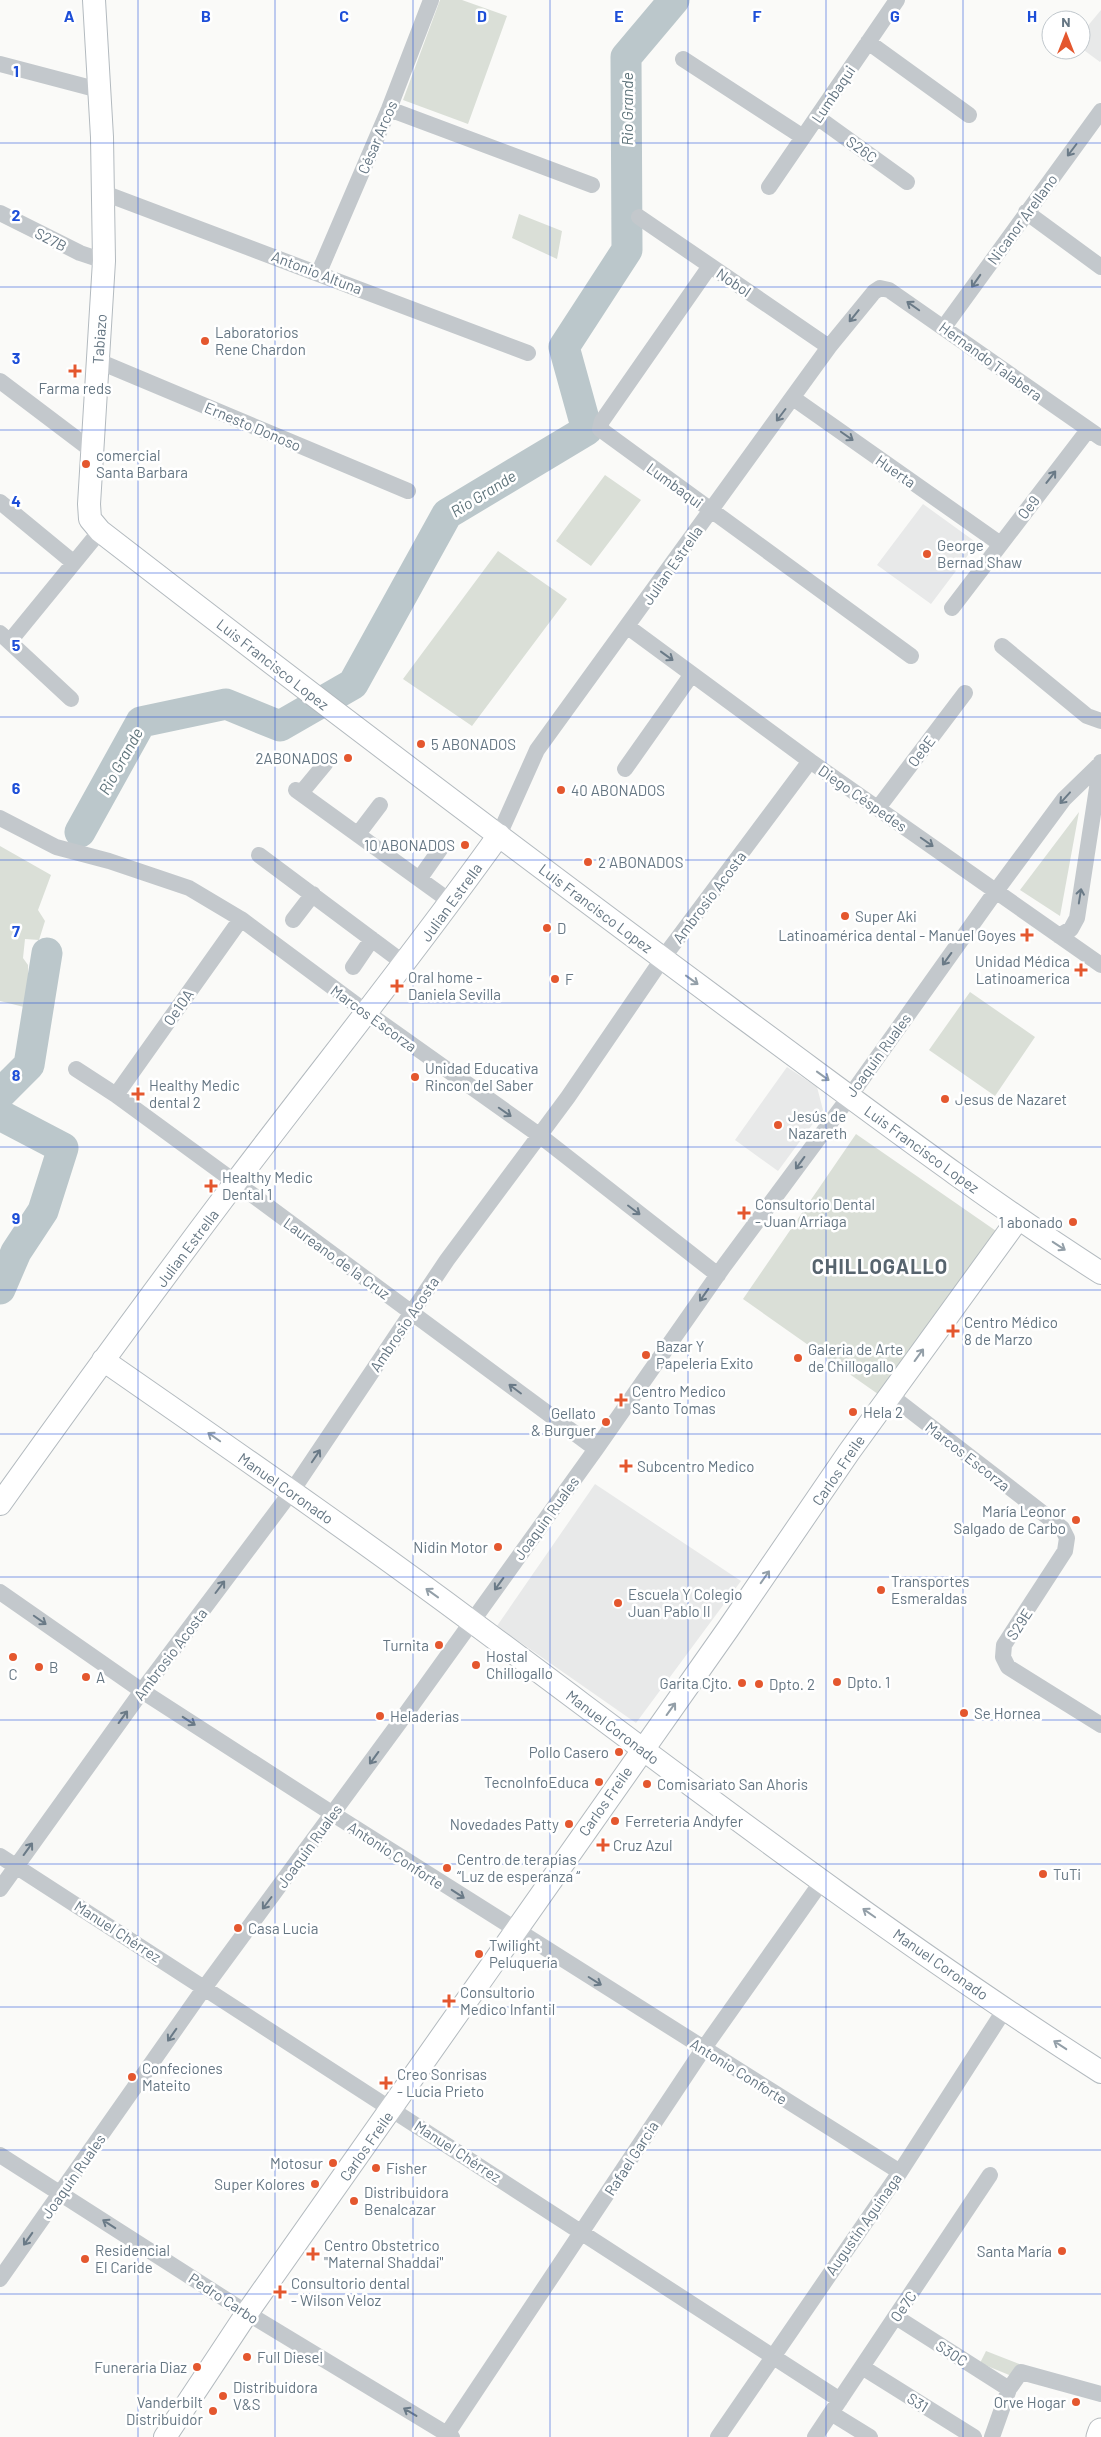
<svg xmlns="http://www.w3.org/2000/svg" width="1101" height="2437" viewBox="0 0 1101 2437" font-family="Barlow,sans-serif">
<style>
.built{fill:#e8e9e9}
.green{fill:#dadfd7}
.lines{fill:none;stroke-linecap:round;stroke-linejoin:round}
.river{stroke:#bbc7cb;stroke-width:31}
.secondary-casing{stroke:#b3babf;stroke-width:24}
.primary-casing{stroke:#b5babe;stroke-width:27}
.street{stroke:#c3c8cc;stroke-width:16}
.secondary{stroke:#fff;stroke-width:22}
.primary{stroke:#fff;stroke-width:25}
.oneway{stroke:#6a7a87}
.oneway2{stroke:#939fa8}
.grid{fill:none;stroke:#1d4ed8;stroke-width:1;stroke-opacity:0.55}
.poi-dot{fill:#e4572e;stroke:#fff;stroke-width:2}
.labels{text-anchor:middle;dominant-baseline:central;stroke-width:5;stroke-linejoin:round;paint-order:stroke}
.street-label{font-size:15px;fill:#657683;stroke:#fff}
.poi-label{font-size:15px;fill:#657683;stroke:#fff;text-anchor:start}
.water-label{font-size:16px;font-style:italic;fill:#60757c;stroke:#fff}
.district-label{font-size:20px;font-weight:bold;letter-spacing:1px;fill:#57646e;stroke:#fff}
.grid-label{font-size:16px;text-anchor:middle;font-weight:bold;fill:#1d4ed8;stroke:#fff;stroke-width:5;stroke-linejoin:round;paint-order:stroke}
</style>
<rect width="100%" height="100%" fill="#fafaf8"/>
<path class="built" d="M1101,10V61L1100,62L1081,48V34Z
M923,504L977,543L931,604L877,565Z
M787,1067L817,1087L823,1110L778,1171L735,1140Z
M595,1484L741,1581L636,1723L497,1626Z"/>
<path class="green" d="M440,0H462L507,16L468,124L403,100Z
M519,214L562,231L557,259L512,238Z
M605,475L641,500L591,566L556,541Z
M498,551L567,599L472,726L403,679Z
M1079,812L1060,916L1020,890Z
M0,846L51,875L38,910L45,921L39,940L25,939L23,958L28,965V1008L0,1001Z
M970,992L1035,1037L995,1096L929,1050Z
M856,1134L999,1233L885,1399L743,1299Z
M986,2351L1022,2365L1014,2377L980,2363Z"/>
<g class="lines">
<path class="river" d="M80,832L141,722L226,704L280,726L353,684L447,514L587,430L564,347L627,250L626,57L674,0
M0,1094L29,1065L47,953
M0,1115L63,1148L43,1211L16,1252L0,1289"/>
<g class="secondary-casing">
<path id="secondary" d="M94,0L102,137L104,261L89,504L90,519L100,531C312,695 524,856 739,1015C859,1103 976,1193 1101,1273
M103,1360C228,1447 353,1533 475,1624C681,1777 884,1934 1101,2072
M0,1504C77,1396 155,1289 235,1183C323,1067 414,954 499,835
M165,2437L247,2313L728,1629L849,1452L1018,1219"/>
</g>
<g class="primary-casing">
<path id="primary" d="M1099,2437L1101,2431"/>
</g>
<path class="street" d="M868,42L969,115
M683,59L803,137
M0,64L99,90
M389,109L592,185
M817,117L907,182
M769,187L897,0
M104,193L528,353
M1026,212L1101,267
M0,213L80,253L104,261
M639,217L829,347
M710,266L602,421L600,429L911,656
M319,272L389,109L431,0
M944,327L1101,111
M98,361L408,491
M0,381L90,449
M793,398L999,543
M0,502L74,563
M952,608L1088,430
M628,627L810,761L1101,965
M0,633L71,699
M10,641L100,531
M1002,646L1087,716L1101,721
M625,769L692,674
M296,790L451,902
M301,793L325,764
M878,808L965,693
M0,818L56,847L109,861L189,888L241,919L366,1012L539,1135L718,1275
M358,834L380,805
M499,835L537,750L829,347L874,292L880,288L889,290L1101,438
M259,855L405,964
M420,878L441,848
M293,920L313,894
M1059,936L1071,929L1077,918L1101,762
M353,967L372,939
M76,1069L116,1095L235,1182L596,1449
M116,1095L241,919
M890,1395L1062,1528L1067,1538L1065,1551L1004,1645L1003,1657L1008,1667L1101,1725
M0,1592L142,1691L333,1814L900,2172
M0,1856L840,2400
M0,1889L142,1691L292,1491L447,1260L568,1097L663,958L810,761
M0,2155L247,2313L452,2437
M0,2279L205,1987L402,1719L596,1449L724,1266L850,1096L996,891L1064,799L1100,764
M896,2317L1009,2389
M862,2367L974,2437
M831,2413L870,2437
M445,2437L704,2048L822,1881
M718,2437L900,2172L1005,2009
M815,2437L990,2175
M992,2437L1009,2389L1021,2372L1101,2394"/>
<use href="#secondary" class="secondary"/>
<use href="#primary" class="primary"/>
</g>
<defs><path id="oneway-shaft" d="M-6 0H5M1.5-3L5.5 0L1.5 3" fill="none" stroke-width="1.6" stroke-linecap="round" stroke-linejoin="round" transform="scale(1.25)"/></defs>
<g class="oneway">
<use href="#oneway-shaft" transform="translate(1072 150) rotate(127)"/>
<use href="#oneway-shaft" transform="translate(976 281) rotate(125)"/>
<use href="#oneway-shaft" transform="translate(913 306) rotate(-145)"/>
<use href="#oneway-shaft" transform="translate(854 316) rotate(129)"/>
<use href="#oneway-shaft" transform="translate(781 415) rotate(127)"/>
<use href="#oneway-shaft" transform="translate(847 436) rotate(35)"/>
<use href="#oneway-shaft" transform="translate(1051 477) rotate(-52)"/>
<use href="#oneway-shaft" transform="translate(667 656) rotate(36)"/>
<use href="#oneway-shaft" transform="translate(1065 798) rotate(132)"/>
<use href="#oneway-shaft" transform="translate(927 842) rotate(35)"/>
<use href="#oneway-shaft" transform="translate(1080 896) rotate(-81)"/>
<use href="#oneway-shaft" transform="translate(947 959) rotate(126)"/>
<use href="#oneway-shaft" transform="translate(505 1112) rotate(35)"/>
<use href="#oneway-shaft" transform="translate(800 1163) rotate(126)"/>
<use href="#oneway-shaft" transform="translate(634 1210) rotate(37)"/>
<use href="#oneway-shaft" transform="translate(704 1295) rotate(125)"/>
<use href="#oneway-shaft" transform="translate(515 1389) rotate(-143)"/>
<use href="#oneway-shaft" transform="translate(316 1456) rotate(-56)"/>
<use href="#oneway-shaft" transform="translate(499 1584) rotate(126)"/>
<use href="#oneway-shaft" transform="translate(220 1587) rotate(-53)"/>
<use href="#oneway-shaft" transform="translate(40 1620) rotate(35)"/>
<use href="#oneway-shaft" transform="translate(123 1717) rotate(-54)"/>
<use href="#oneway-shaft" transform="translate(189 1721) rotate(33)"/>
<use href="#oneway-shaft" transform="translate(374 1758) rotate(126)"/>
<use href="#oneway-shaft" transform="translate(28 1849) rotate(-54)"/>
<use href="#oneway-shaft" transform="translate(458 1894) rotate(33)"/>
<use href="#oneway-shaft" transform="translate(267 1903) rotate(127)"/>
<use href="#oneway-shaft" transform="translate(595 1981) rotate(32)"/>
<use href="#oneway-shaft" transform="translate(172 2035) rotate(125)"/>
<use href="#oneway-shaft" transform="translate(109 2224) rotate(-147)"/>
<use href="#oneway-shaft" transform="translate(28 2239) rotate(125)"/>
<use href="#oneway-shaft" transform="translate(410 2412) rotate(-149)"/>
</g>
<g class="oneway2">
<use href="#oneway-shaft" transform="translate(692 980) rotate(36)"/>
<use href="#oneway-shaft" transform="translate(823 1076) rotate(36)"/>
<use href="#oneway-shaft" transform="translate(1059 1246) rotate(33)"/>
<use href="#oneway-shaft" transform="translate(919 1355) rotate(-54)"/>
<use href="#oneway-shaft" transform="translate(214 1437) rotate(-145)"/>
<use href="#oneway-shaft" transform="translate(765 1577) rotate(-55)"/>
<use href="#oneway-shaft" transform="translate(432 1593) rotate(-144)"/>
<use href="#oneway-shaft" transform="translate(671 1709) rotate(-54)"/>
<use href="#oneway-shaft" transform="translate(869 1913) rotate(-145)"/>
<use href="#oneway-shaft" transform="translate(1060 2045) rotate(-147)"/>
</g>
<path class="grid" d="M138,0V2437M275,0V2437M413,0V2437M550,0V2437M688,0V2437M826,0V2437M963,0V2437M0,143H1101M0,287H1101M0,430H1101M0,573H1101M0,717H1101M0,860H1101M0,1003H1101M0,1147H1101M0,1290H1101M0,1434H1101M0,1577H1101M0,1720H1101M0,1864H1101M0,2007H1101M0,2150H1101M0,2294H1101"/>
<g class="poi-dot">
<circle cx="205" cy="341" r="5"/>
<path d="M72.5 363.5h5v5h5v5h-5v5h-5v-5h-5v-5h5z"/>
<circle cx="86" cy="464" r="5"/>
<circle cx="927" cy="554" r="5"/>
<circle cx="421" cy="744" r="5"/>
<circle cx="348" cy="758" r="5"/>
<circle cx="561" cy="790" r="5"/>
<circle cx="465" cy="845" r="5"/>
<circle cx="588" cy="862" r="5"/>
<circle cx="845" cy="916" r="5"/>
<circle cx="547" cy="928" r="5"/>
<path d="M1024.5 927.5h5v5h5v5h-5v5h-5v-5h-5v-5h5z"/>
<path d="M1078.5 962.5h5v5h5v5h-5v5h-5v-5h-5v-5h5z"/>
<circle cx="555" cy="979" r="5"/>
<path d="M394.5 978.5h5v5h5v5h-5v5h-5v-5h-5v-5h5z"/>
<circle cx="415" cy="1077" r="5"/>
<path d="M135.5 1086.5h5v5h5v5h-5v5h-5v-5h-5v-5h5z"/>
<circle cx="945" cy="1099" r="5"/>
<circle cx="778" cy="1125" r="5"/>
<path d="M208.5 1178.5h5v5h5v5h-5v5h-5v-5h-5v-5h5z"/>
<path d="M741.5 1205.5h5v5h5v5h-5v5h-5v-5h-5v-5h5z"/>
<circle cx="1073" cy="1222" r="5"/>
<path d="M950.5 1323.5h5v5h5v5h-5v5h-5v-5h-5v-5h5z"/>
<circle cx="646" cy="1355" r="5"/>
<circle cx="798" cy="1358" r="5"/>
<path d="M618.5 1392.5h5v5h5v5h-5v5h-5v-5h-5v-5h5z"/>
<circle cx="853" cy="1412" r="5"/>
<circle cx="606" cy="1422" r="5"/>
<path d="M623.5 1458.5h5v5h5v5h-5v5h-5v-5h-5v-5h5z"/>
<circle cx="1076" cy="1520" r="5"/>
<circle cx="498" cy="1547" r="5"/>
<circle cx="881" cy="1590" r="5"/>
<circle cx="618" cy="1603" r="5"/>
<circle cx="439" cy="1645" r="5"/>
<circle cx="13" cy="1657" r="5"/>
<circle cx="476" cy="1665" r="5"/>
<circle cx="39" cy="1667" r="5"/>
<circle cx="86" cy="1677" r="5"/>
<circle cx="837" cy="1682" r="5"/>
<circle cx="742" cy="1683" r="5"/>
<circle cx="759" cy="1684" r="5"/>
<circle cx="964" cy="1713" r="5"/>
<circle cx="380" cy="1716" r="5"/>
<circle cx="619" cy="1752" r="5"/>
<circle cx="599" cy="1782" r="5"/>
<circle cx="647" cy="1784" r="5"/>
<circle cx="615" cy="1821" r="5"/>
<circle cx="569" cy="1824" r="5"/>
<path d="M600.5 1837.5h5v5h5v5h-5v5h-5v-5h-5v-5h5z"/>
<circle cx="447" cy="1868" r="5"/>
<circle cx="1043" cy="1874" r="5"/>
<circle cx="238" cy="1928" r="5"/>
<circle cx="479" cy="1954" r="5"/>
<path d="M446.5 1993.5h5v5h5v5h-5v5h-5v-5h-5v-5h5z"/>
<circle cx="132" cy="2077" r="5"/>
<path d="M383.5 2075.5h5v5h5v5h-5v5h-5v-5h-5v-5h5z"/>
<circle cx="333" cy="2163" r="5"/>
<circle cx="376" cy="2168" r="5"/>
<circle cx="315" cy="2184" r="5"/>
<circle cx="354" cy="2201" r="5"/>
<circle cx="1062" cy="2251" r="5"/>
<path d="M310.5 2246.5h5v5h5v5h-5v5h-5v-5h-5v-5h5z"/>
<circle cx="85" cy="2259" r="5"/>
<path d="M277.5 2284.5h5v5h5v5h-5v5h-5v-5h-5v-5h5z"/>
<circle cx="247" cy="2357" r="5"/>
<circle cx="197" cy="2367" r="5"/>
<circle cx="223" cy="2396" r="5"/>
<circle cx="1076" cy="2402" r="5"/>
<circle cx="213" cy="2411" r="5"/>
</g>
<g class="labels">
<g class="street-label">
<text transform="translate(833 94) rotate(-56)">Lumbaqui</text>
<text transform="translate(377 137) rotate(-67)">César Arcos</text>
<text transform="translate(862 149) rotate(36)">S26C</text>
<text transform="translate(1022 219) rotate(-54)">Nicanor Arellano</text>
<text transform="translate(51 239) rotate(27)">S27B</text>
<text transform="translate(317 272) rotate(21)">Antonio Altuna</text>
<text transform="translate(734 282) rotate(34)">Nobol</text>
<text transform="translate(99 339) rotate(-86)">Tabiazo</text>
<text transform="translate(991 361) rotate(36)">Hernando Talabera</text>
<text transform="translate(253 426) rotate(23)">Ernesto Donoso</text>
<text transform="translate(896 471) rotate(35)">Huerta</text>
<text transform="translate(675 485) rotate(36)">Lumbaqui</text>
<text transform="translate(1028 507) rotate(-52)">Oe9</text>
<text transform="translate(672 565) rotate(-55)">Julian Estrella</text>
<text transform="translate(273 664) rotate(38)">Luis Francisco Lopez</text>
<text transform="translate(921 751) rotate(-53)">Oe8E</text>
<text transform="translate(863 798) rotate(35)">Diego Céspedes</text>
<text transform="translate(709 897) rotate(-53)">Ambrosio Acosta</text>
<text transform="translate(451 902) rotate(-54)">Julian Estrella</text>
<text transform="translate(596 908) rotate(37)">Luis Francisco Lopez</text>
<text transform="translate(178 1007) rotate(-55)">Oe10A</text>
<text transform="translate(374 1018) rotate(36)">Marcos Escorza</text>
<text transform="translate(878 1055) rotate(-54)">Joaquin Ruales</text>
<text transform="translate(922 1149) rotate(36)">Luis Francisco Lopez</text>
<text transform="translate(187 1248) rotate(-53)">Julian Estrella</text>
<text transform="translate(337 1258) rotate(36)">Laureano de la Cruz</text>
<text transform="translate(404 1324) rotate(-56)">Ambrosio Acosta</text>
<text transform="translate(968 1456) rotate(38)">Marcos Escorza</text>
<text transform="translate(838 1470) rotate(-56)">Carlos Freile</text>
<text transform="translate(286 1488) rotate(35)">Manuel Coronado</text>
<text transform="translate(546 1518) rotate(-54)">Joaquin Ruales</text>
<text transform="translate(1019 1624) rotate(-57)">S29E</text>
<text transform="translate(170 1654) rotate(-53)">Ambrosio Acosta</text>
<text transform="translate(613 1727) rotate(37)">Manuel Coronado</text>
<text transform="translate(605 1801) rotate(-55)">Carlos Freile</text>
<text transform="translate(309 1846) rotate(-54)">Joaquin Ruales</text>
<text transform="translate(396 1855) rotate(33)">Antonio Conforte</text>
<text transform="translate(118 1931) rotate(33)">Manuel Chérrez</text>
<text transform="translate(941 1964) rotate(35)">Manuel Coronado</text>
<text transform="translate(739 2071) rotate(32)">Antonio Conforte</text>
<text transform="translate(366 2146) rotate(-55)">Carlos Freile</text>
<text transform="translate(458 2151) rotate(33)">Manuel Chérrez</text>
<text transform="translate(631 2158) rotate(-57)">Rafael Garcia</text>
<text transform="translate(73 2176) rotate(-55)">Joaquin Ruales</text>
<text transform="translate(863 2224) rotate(-55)">Augustín Aguinaga</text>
<text transform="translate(224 2298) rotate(33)">Pedro Carbo</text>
<text transform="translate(903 2306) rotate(-55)">Oe7C</text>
<text transform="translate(952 2353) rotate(33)">S30C</text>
<text transform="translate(918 2402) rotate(32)">S31</text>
</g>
<g class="poi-label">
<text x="215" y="332">Laboratorios<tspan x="215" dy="17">Rene Chardon</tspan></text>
<text x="75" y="388" text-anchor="middle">Farma reds</text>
<text x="96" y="455">comercial<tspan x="96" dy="17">Santa Barbara</tspan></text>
<text x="937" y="545">George<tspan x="937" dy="17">Bernad Shaw</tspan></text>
<text x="431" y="744">5 ABONADOS</text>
<text x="338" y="758" text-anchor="end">2ABONADOS</text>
<text x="571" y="790">40 ABONADOS</text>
<text x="455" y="845" text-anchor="end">10 ABONADOS</text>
<text x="598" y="862">2 ABONADOS</text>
<text x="855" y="916">Super Aki</text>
<text x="557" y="928">D</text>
<text x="1016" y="935" text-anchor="end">Latinoamérica dental - Manuel Goyes</text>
<text x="1070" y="961" text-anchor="end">Unidad Médica<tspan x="1070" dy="17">Latinoamerica</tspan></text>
<text x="408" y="977">Oral home -<tspan x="408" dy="17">Daniela Sevilla</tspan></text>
<text x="565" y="979">F</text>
<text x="425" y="1068">Unidad Educativa<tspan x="425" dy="17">Rincon del Saber</tspan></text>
<text x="149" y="1085">Healthy Medic<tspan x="149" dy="17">dental 2</tspan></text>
<text x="955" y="1099">Jesus de Nazaret</text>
<text x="788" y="1116">Jesús de<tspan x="788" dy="17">Nazareth</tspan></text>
<text x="222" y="1177">Healthy Medic<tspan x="222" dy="17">Dental 1</tspan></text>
<text x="755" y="1204">Consultorio Dental<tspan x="755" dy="17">- Juan Arriaga</tspan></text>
<text x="1063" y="1222" text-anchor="end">1 abonado</text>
<text x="964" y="1322">Centro Médico<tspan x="964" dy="17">8 de Marzo</tspan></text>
<text x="656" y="1346">Bazar Y<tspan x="656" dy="17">Papeleria Exito</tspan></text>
<text x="808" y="1349">Galeria de Arte<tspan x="808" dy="17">de Chillogallo</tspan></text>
<text x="632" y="1391">Centro Medico<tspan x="632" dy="17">Santo Tomas</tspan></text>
<text x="863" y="1412">Hela 2</text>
<text x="596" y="1413" text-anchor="end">Gellato<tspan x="596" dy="17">&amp; Burguer</tspan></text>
<text x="637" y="1466">Subcentro Medico</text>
<text x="1066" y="1511" text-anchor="end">María Leonor<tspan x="1066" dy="17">Salgado de Carbo</tspan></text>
<text x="488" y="1547" text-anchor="end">Nidin Motor</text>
<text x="891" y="1581">Transportes<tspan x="891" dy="17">Esmeraldas</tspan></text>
<text x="628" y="1594">Escuela Y Colegio<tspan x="628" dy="17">Juan Pablo II</tspan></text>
<text x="429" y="1645" text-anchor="end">Turnita</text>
<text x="486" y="1656">Hostal<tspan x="486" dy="17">Chillogallo</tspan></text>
<text x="49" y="1667">B</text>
<text x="13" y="1674" text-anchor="middle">C</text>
<text x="96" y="1677">A</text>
<text x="847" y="1682">Dpto. 1</text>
<text x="732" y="1683" text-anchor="end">Garita Cjto.</text>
<text x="769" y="1684">Dpto. 2</text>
<text x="974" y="1713">Se Hornea</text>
<text x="390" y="1716">Heladerias</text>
<text x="609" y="1752" text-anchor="end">Pollo Casero</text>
<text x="589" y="1782" text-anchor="end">TecnoInfoEduca</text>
<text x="657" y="1784">Comisariato San Ahoris</text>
<text x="625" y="1821">Ferreteria Andyfer</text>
<text x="559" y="1824" text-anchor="end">Novedades Patty</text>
<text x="613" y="1845">Cruz Azul</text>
<text x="457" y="1859">Centro de terapias<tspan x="457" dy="17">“Luz de esperanza “</tspan></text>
<text x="1053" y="1874">TuTi</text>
<text x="248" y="1928">Casa Lucia</text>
<text x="489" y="1945">Twilight<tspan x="489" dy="17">Peluquería</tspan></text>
<text x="460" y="1992">Consultorio<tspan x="460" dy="17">Medico Infantil</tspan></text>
<text x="142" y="2068">Confeciones<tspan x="142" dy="17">Mateito</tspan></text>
<text x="397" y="2074">Creo Sonrisas<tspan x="397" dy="17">- Lucia Prieto</tspan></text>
<text x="323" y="2163" text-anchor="end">Motosur</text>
<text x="386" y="2168">Fisher</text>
<text x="305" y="2184" text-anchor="end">Super Kolores</text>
<text x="364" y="2192">Distribuidora<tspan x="364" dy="17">Benalcazar</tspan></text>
<text x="324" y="2245">Centro Obstetrico<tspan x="324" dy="17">"Maternal Shaddai"</tspan></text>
<text x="95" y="2250">Residencial<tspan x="95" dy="17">El Caride</tspan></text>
<text x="1052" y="2251" text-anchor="end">Santa María</text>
<text x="291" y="2283">Consultorio dental<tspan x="291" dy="17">- Wilson Veloz</tspan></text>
<text x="257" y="2357">Full Diesel</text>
<text x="187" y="2367" text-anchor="end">Funeraria Diaz</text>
<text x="233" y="2387">Distribuidora<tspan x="233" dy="17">V&amp;S</tspan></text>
<text x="203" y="2402" text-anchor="end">Vanderbilt<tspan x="203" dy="17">Distribuidor</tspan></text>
<text x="1066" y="2402" text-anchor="end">Orve Hogar</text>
</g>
<g class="water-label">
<text transform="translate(626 109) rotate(-90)">Rio Grande</text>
<text transform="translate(483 493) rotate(-32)">Rio Grande</text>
<text transform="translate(120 761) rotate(-61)">Rio Grande</text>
</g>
<g class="district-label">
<text x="880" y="1266">CHILLOGALLO</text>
</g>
</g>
<g class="grid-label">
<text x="69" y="22">A</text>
<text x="206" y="22">B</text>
<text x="344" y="22">C</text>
<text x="482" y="22">D</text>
<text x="619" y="22">E</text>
<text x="757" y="22">F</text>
<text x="895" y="22">G</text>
<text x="1032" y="22">H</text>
<text x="16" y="77">1</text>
<text x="16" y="221">2</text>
<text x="16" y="364">3</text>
<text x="16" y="507">4</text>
<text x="16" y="651">5</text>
<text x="16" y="794">6</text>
<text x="16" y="937">7</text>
<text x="16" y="1081">8</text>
<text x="16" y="1224">9</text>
</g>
<g transform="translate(1066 35)"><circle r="24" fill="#ffffff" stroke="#c1c8cd"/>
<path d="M0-4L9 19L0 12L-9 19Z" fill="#e4572e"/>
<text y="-8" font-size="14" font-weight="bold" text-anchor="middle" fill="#657683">N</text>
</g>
</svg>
